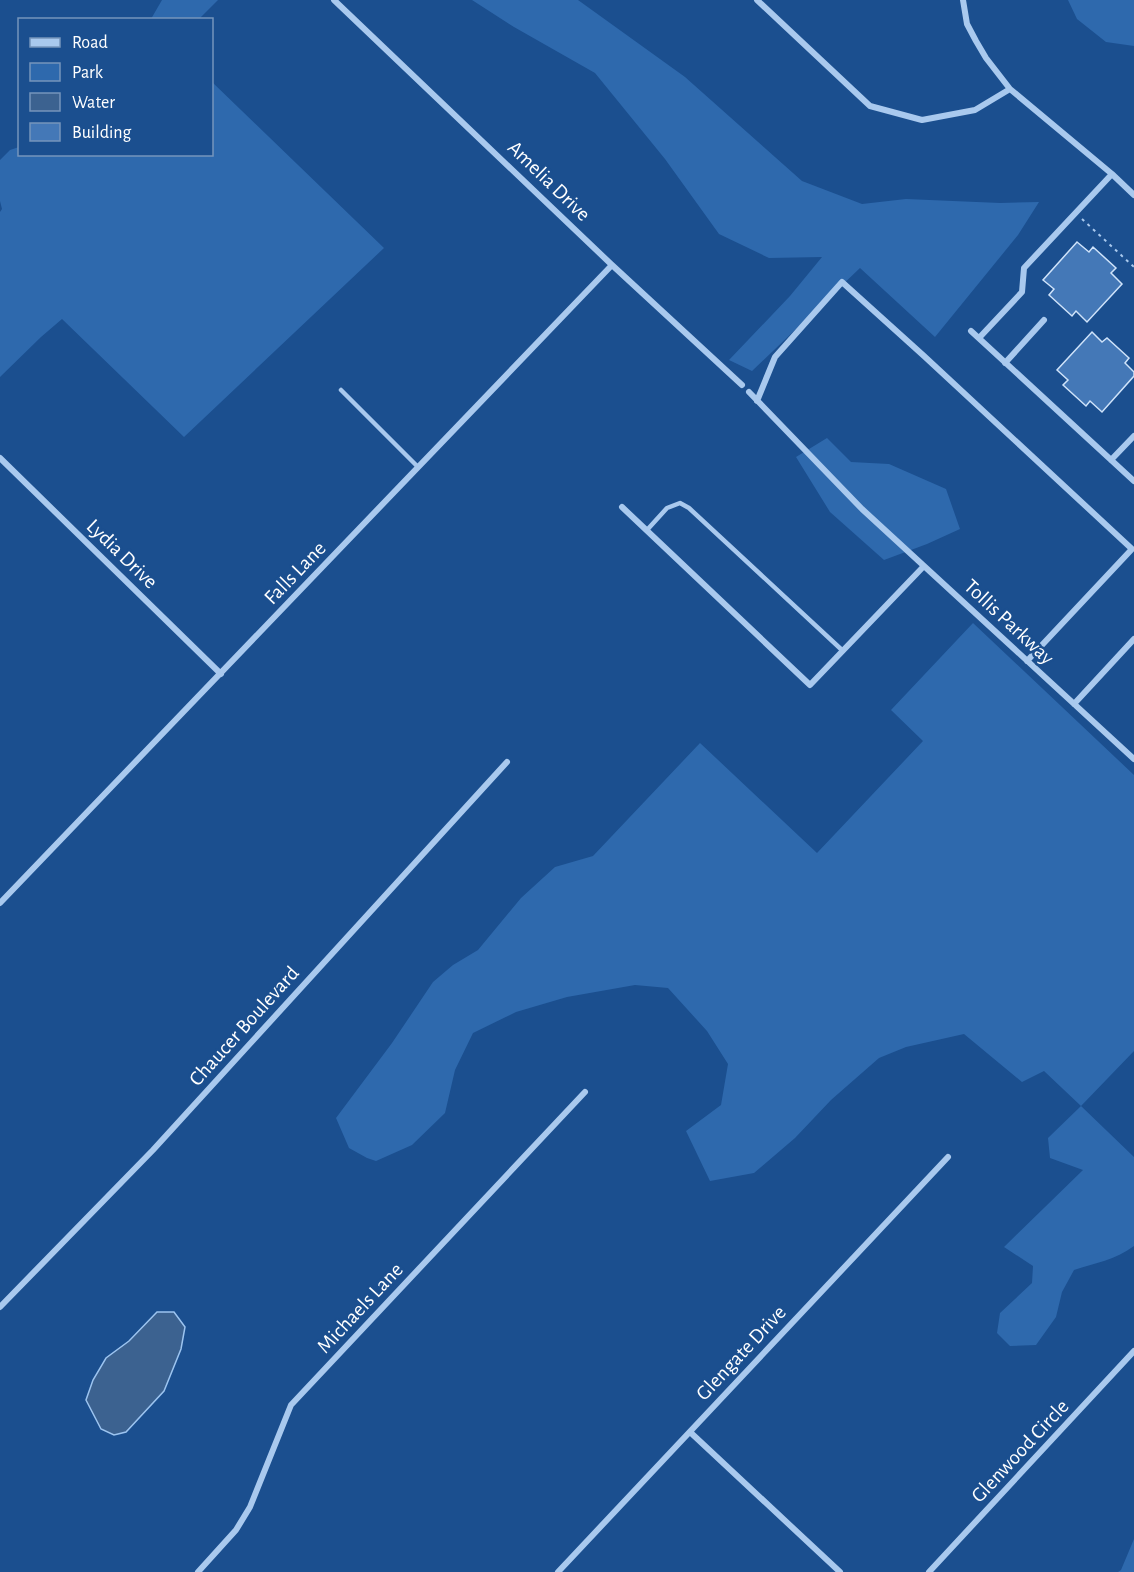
<svg xmlns="http://www.w3.org/2000/svg" width="1134" height="1572" viewBox="0 0 1134 1572" font-family="'Alegreya Sans',sans-serif">
<style>
.green{fill:#2e69ad}
.water{fill:#3c6290;stroke:#9cc4f0;stroke-width:1.5}
.building{fill:#4478b7;stroke:#cfe3fa;stroke-width:1.5}
.lines{fill:none;stroke-linecap:round;stroke-linejoin:round}
.path{stroke:#a9c9ee;stroke-width:2;stroke-dasharray:3 4.5;stroke-linecap:butt}
.lane{stroke:#a9c9ee;stroke-width:4.5}
.street{stroke:#a9c9ee;stroke-width:6}
.labels{text-anchor:middle;dominant-baseline:central;stroke-width:5;stroke-linejoin:round;paint-order:stroke}
.street-label{font-size:21px;fill:#fff;stroke:#1b4f8f}
</style>
<rect width="100%" height="100%" fill="#1b4f8f"/>
<path class="green" d="M162,0H218L199,19H151Z
M472,0H578L685,77L802,181L862,204L906,199L1000,203L1039,202L1018,235L935,337L860,268L752,371L729,360L790,296L822,257L769,258L719,234L665,159L595,73L514,27Z
M1068,0H1134V46L1106,42L1077,19Z
M212,82L384,248L184,437L62,319L41,337L0,377V212L2,209L0,201V160L10,150L19,147L20,154H212Z
M827,438L851,462L889,464L946,489L960,529L927,544L884,560L830,512L796,457Z
M973,623L1134,775V1051L1081,1106L1134,1157V1246C1115,1260 1095,1263 1074,1270L1062,1292L1056,1317L1036,1345L1010,1346L997,1333L1000,1313L1032,1283L1033,1266L1004,1247L1083,1170L1050,1158L1048,1138L1081,1106L1044,1071L1022,1082L964,1034L906,1047L879,1058L831,1100L795,1138L754,1173L710,1181L686,1131L721,1105L728,1064L707,1031L668,988L635,985L567,997L516,1012L473,1033L455,1070L445,1113L412,1145L376,1161L367,1158L349,1148L336,1118L392,1043L433,982L453,965L478,950L521,898L555,867L593,856L700,743L817,853L923,741L891,710Z
M1134,1539V1572H1118L1121,1570Z"/>
<path class="water" d="M157,1312H174L185,1327L181,1349L164,1391L126,1432L114,1435L101,1429L86,1400L93,1380L106,1358L129,1341Z"/>
<path class="building" d="M1077,242L1089,252L1093,247L1116,268L1111,273L1122,284L1087,322L1076,311L1072,316L1049,295L1054,289L1043,280Z
M1092,332L1102,342L1107,338L1129,358L1125,363L1134,372V376L1102,412L1090,401L1086,406L1063,385L1068,380L1057,370Z"/>
<g class="lines">
<path class="path" d="M1082,219L1134,267"/>
<path class="lane" d="M341,390L418,467
M647,530L667,508L680,503L689,508L843,651"/>
<path class="street" d="M334,0L612,265L742,385
M757,0L870,106L922,120L975,110L1010,89
M963,0L967,24L976,41L986,58L1010,89L1112,174L1134,195
M971,331L1134,481
M979,338L1022,292L1024,268L1112,174
M1005,363L1044,320
M749,392L862,509L1134,759
M757,401L775,357L842,282L924,356L1132,549L1027,661
M0,458L221,674
M1111,460L1134,436
M622,507L810,685L924,566
M1074,704L1134,639
M0,903L612,265
M0,1307L153,1150L507,762
M690,1432L840,1572
M198,1572L236,1530L250,1507L291,1405L585,1092
M558,1572L948,1157
M929,1572L1134,1351"/>
</g>
<g class="labels">
<g class="street-label">
<text transform="translate(549 181) rotate(44)">Amelia Drive</text>
<text transform="translate(122 554) rotate(44)">Lydia Drive</text>
<text transform="translate(295 573) rotate(-46)">Falls Lane</text>
<text transform="translate(1009 622) rotate(43)">Tollis Parkway</text>
<text transform="translate(244 1026) rotate(-48)">Chaucer Boulevard</text>
<text transform="translate(360 1308) rotate(-47)">Michaels Lane</text>
<text transform="translate(741 1353) rotate(-47)">Glengate Drive</text>
<text transform="translate(1020 1451) rotate(-47)">Glenwood Circle</text>
</g>
</g>
<rect x="18" y="18" width="195" height="138" fill="#1b4f8f" stroke="#7695bc" stroke-width="1.5"/>
<rect x="30" y="38" width="30" height="9" fill="#a9c9ee" stroke="#7695bc" stroke-width="1.5"/>
<text x="72" y="48" font-size="18" fill="#ffffff">Road</text>
<rect x="30" y="63" width="30" height="18" fill="#2e69ad" stroke="#7695bc" stroke-width="1.5"/>
<text x="72" y="78" font-size="18" fill="#ffffff">Park</text>
<rect x="30" y="93" width="30" height="18" fill="#3c6290" stroke="#7695bc" stroke-width="1.5"/>
<text x="72" y="108" font-size="18" fill="#ffffff">Water</text>
<rect x="30" y="123" width="30" height="18" fill="#4478b7" stroke="#7695bc" stroke-width="1.5"/>
<text x="72" y="138" font-size="18" fill="#ffffff">Building</text>
</svg>
